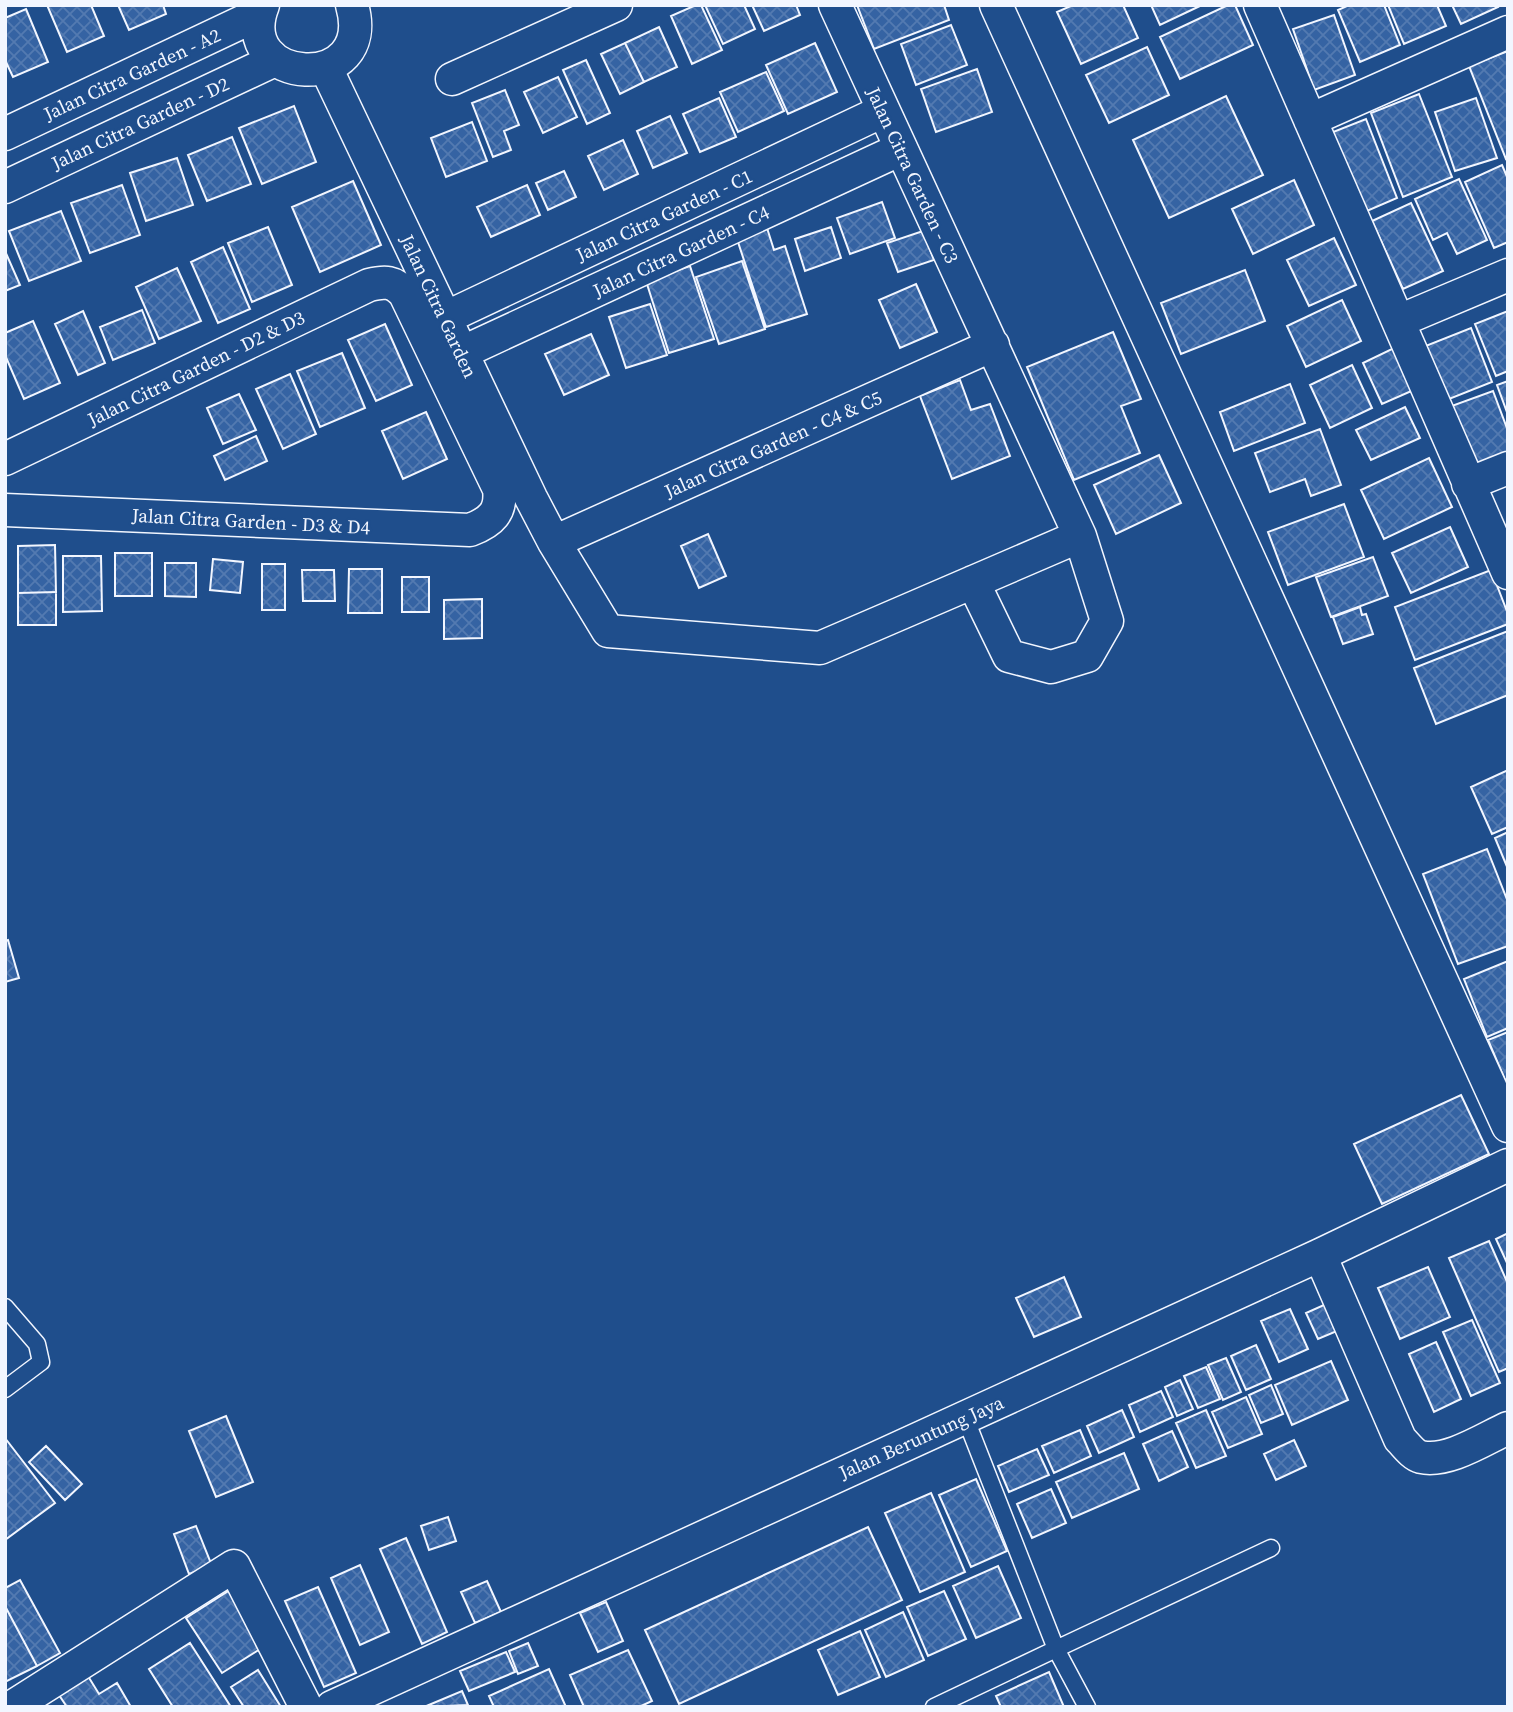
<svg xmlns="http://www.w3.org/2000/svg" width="1513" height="1712" viewBox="0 0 1513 1712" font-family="'Source Serif 4',serif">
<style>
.building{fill:url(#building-cross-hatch);stroke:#f2f6ff;stroke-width:2}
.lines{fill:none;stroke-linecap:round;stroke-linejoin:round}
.lane-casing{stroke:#f2f6ff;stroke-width:19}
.street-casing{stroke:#f2f6ff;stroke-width:35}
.lane{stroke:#1f4e8c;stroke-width:16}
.street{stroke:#1f4e8c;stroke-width:32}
.labels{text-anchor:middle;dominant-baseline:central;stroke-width:5;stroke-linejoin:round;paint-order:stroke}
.street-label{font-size:19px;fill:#f2f6ff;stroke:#1f4e8c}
</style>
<defs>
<pattern id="building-cross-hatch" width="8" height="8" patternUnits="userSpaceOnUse" patternTransform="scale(1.75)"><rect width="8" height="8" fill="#3563a3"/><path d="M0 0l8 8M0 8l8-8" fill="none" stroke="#537ab1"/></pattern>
</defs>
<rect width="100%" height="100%" fill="#1f4e8c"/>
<path class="building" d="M47,5H91L104,36L67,52Z
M118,5H163L166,14L129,30Z
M696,5H701L722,50L692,64L671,16Z
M705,5H744L755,29L723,44Z
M752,5H796L800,15L764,31Z
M857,5H944L949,20L874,49Z
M1073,5H1123L1138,38L1081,64L1057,12Z
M1151,5H1202L1160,25Z
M1228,5H1235L1253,45L1180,79L1160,37Z
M1349,5H1384L1400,45L1360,62L1338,10Z
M1388,5H1437L1446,26L1404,44Z
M1452,5H1497L1498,7L1461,24Z
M26,9L48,62L13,77L5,60V18Z
M1334,15L1355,75L1314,90L1293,29Z
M951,25L967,65L916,85L901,44Z
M659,27L677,67L644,82L625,43Z
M625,43L644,82L620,94L601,54Z
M815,43L837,92L788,114L766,65Z
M1147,47L1169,95L1109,123L1086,75Z
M1508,51V158L1506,159L1469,66Z
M586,60L610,113L587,124L563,70Z
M977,69L992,112L936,132L921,89Z
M766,72L784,111L738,132L720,92Z
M558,77L577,117L543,133L524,92Z
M505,90L519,125L504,131L511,150L493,157L472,103Z
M1419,94L1452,177L1403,197L1371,113Z
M1226,96L1263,175L1169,218L1133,140Z
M719,98L736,137L700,152L683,114Z
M1476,98L1497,158L1455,171L1435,112Z
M294,106L316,162L262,184L239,128Z
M670,116L687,153L653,168L637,131Z
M1366,119L1397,198L1360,214L1328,134Z
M472,122L487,161L446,177L431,138Z
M232,137L251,184L207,201L188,155Z
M623,140L638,174L604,190L588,156Z
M177,158L193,205L146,221L130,173Z
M1502,165L1508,179V242L1494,248L1465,182Z
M564,171L576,197L548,210L536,183Z
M1459,179L1487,240L1457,254L1447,233L1433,240L1415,199Z
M1294,180L1314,225L1253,254L1232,209Z
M353,181L381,245L320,272L292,207Z
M122,185L140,235L90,253L71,203Z
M527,185L540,215L491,237L477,207Z
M882,202L895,238L850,254L837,218Z
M1411,203L1443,271L1403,289L1372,221Z
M61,211L81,261L29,281L9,231Z
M268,227L292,285L252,302L228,243Z
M831,227L841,258L805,271L795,239Z
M767,228L774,250L785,246L807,314L766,327L737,239Z
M923,231L934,260L898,272L887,243Z
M1334,238L1356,285L1309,306L1287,260Z
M223,247L250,309L218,323L191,262Z
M5,251L20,285L5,291Z
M742,261L765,329L719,344L696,277Z
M690,266L714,339L669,353L646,281Z
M177,268L201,321L159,339L136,287Z
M1245,270L1265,321L1181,354L1161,303Z
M916,284L937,332L900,348L879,300Z
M1342,300L1361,341L1306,367L1287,326Z
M650,304L667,355L626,368L609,317Z
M142,310L155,343L113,360L100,327Z
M83,311L105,363L78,375L55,324Z
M1508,311V371L1496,376L1475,324Z
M33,321L60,383L24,399L5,355V333Z
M385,324L412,385L376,401L348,340Z
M1471,328L1492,382L1444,401L1423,347Z
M1113,332L1141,399L1121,406L1140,453L1074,480L1027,367Z
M591,334L609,375L564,395L545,354Z
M1396,347L1416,389L1382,404L1363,363Z
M342,353L365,408L320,427L297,371Z
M1352,365L1372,408L1330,428L1310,385Z
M290,374L316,434L283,449L256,389Z
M960,380L971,410L990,404L1010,456L952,479L920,396Z
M1508,381V415L1497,385Z
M1290,384L1305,423L1234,451L1220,412Z
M1493,391L1508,431V453L1468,467L1446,408Z
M239,394L256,430L223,444L207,408Z
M1405,407L1420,438L1371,460L1356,430Z
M426,412L447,459L403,479L382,431Z
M1320,429L1341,485L1311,496L1305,479L1270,492L1255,453Z
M256,436L267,461L225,480L214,456Z
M1159,455L1181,503L1116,534L1094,485Z
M1429,458L1452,507L1384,539L1361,490Z
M1344,504L1364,557L1288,585L1268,532Z
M1450,527L1468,567L1411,593L1392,553Z
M708,534L726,576L699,588L681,546Z
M55,545L56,592L18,593V546Z
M115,553H152V596H115Z
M63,556H101L102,611L63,612Z
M1373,557L1388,596L1331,617L1316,577Z
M213,559L243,562L240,593L210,590Z
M165,563H196V597L165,596Z
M262,564H285V610H262Z
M349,569H382V613H348Z
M302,570H334L335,601H303Z
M1491,570L1508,614V624L1415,660L1395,607Z
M402,577H429V612H402Z
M56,592V625H18V593Z
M482,599V638L444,639V600Z
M1360,607L1362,615L1366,614L1373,634L1343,644L1333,617Z
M1508,631V695L1436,724L1414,668Z
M1508,770V827L1492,834L1471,787Z
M1508,832V869L1495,838Z
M1487,849L1508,902V946L1458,964L1423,874Z
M8,940L19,978L5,982V941Z
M1508,961V1028L1487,1037L1464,979Z
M1508,1032V1087L1488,1040Z
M1461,1095L1489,1154L1382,1204L1354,1144Z
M1508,1233V1265L1496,1239Z
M1489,1241L1508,1284V1368L1499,1372L1449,1258Z
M1428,1267L1450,1317L1400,1339L1378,1288Z
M1064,1277L1081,1317L1034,1337L1016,1298Z
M1326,1304L1337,1331L1318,1339L1306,1313Z
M1290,1309L1308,1349L1279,1362L1261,1321Z
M1472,1320L1500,1383L1471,1396L1443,1332Z
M1436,1342L1461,1399L1434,1412L1409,1354Z
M1256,1345L1271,1379L1246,1390L1231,1356Z
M1226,1358L1241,1392L1223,1400L1208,1365Z
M1331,1361L1348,1400L1292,1425L1275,1385Z
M1206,1367L1220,1399L1198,1408L1184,1376Z
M1180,1380L1193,1409L1177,1416L1165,1387Z
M1271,1385L1283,1414L1261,1423L1249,1395Z
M1161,1391L1173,1417L1140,1432L1129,1405Z
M1246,1397L1262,1434L1228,1448L1212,1412Z
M1122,1410L1134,1437L1099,1453L1087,1426Z
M1206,1410L1226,1456L1196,1468L1176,1423Z
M226,1416L253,1482L216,1497L189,1431Z
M1080,1430L1091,1456L1054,1473L1042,1446Z
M1172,1431L1188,1467L1159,1481L1143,1444Z
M5,1438L55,1503L5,1540Z
M1294,1440L1306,1466L1276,1480L1264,1454Z
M46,1446L82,1484L65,1500L29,1462Z
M1037,1449L1049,1475L1009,1492L998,1466Z
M1124,1453L1139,1489L1072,1518L1056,1482Z
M976,1479L1007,1551L971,1567L939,1495Z
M1051,1489L1066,1523L1032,1538L1017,1504Z
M931,1493L965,1572L920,1592L885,1513Z
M448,1517L456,1541L429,1550L421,1526Z
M196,1526L212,1566L189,1574L174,1534Z
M868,1527L902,1600L679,1704L645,1630Z
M406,1538L447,1632L422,1644L380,1549Z
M360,1565L389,1632L360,1645L331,1578Z
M998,1566L1021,1618L976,1638L953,1586Z
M20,1580L60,1653L37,1666L5,1606V1588Z
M487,1581L501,1612L475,1623L461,1592Z
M318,1587L356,1673L324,1687L285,1601Z
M230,1590L265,1646L222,1673L186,1618Z
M944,1591L966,1639L928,1656L907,1607Z
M606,1602L623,1641L598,1652L580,1613Z
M5,1606L37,1666L5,1682Z
M903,1612L924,1660L886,1677L865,1630Z
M860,1631L880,1677L838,1695L818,1650Z
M190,1643L231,1707H173L149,1669Z
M528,1643L538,1666L518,1674L509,1651Z
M628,1650L652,1701L639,1707H584L570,1675Z
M506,1652L515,1672L469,1691L460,1671Z
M83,1668L99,1694L117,1683L131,1707H67L53,1686Z
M549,1669L566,1707H494L489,1696Z
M258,1670L281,1707H244L231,1687Z
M1049,1672L1064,1707H1001L996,1696Z
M462,1691L468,1705L424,1707Z"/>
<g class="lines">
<g class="lane-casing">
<path id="lane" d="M5,1307L37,1344L41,1362L5,1389
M934,1707L1056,1649L965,1417
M1087,1707L1056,1649L1271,1548"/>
</g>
<g class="street-casing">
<path id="street" d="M263,5C231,86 378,96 352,5
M996,5L1508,1126
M1260,5L1508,573
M326,68L531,498L554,542L608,631L820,648L1080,536L835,5
M452,79L616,5
M1310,120L1508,32
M5,134L259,14
M5,187L275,60
M445,318L883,111
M1399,321L1508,275
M461,353L901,149
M5,459L369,285C385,281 394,281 405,294L499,489C502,512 491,522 470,530L5,510
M1468,484L1508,468
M554,542L993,345
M973,582L1009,656L1051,667L1087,656L1107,621L1080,536
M1320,1255L1400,1439C1406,1445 1413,1455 1421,1457C1448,1463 1484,1439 1508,1428
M12,1707L234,1566L306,1707
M332,1707L1320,1255L1508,1165"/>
</g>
<use href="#lane" class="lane"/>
<use href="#street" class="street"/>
</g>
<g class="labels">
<g class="street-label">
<text transform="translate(132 74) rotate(-25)">Jalan Citra Garden - A2</text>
<text transform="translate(140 123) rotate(-25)">Jalan Citra Garden - D2</text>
<text transform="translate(913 175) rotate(65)">Jalan Citra Garden - C3</text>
<text transform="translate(664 215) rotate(-25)">Jalan Citra Garden - C1</text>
<text transform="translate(681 251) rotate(-25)">Jalan Citra Garden - C4</text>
<text transform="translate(439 306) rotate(65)">Jalan Citra Garden</text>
<text transform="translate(196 368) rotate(-26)">Jalan Citra Garden - D2 &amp; D3</text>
<text transform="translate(773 444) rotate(-24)">Jalan Citra Garden - C4 &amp; C5</text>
<text transform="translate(251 521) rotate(3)">Jalan Citra Garden - D3 &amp; D4</text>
<text transform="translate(921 1437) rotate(-24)">Jalan Beruntung Jaya</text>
</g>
</g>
<rect width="1513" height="1712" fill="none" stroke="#f2f6ff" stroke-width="14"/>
</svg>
